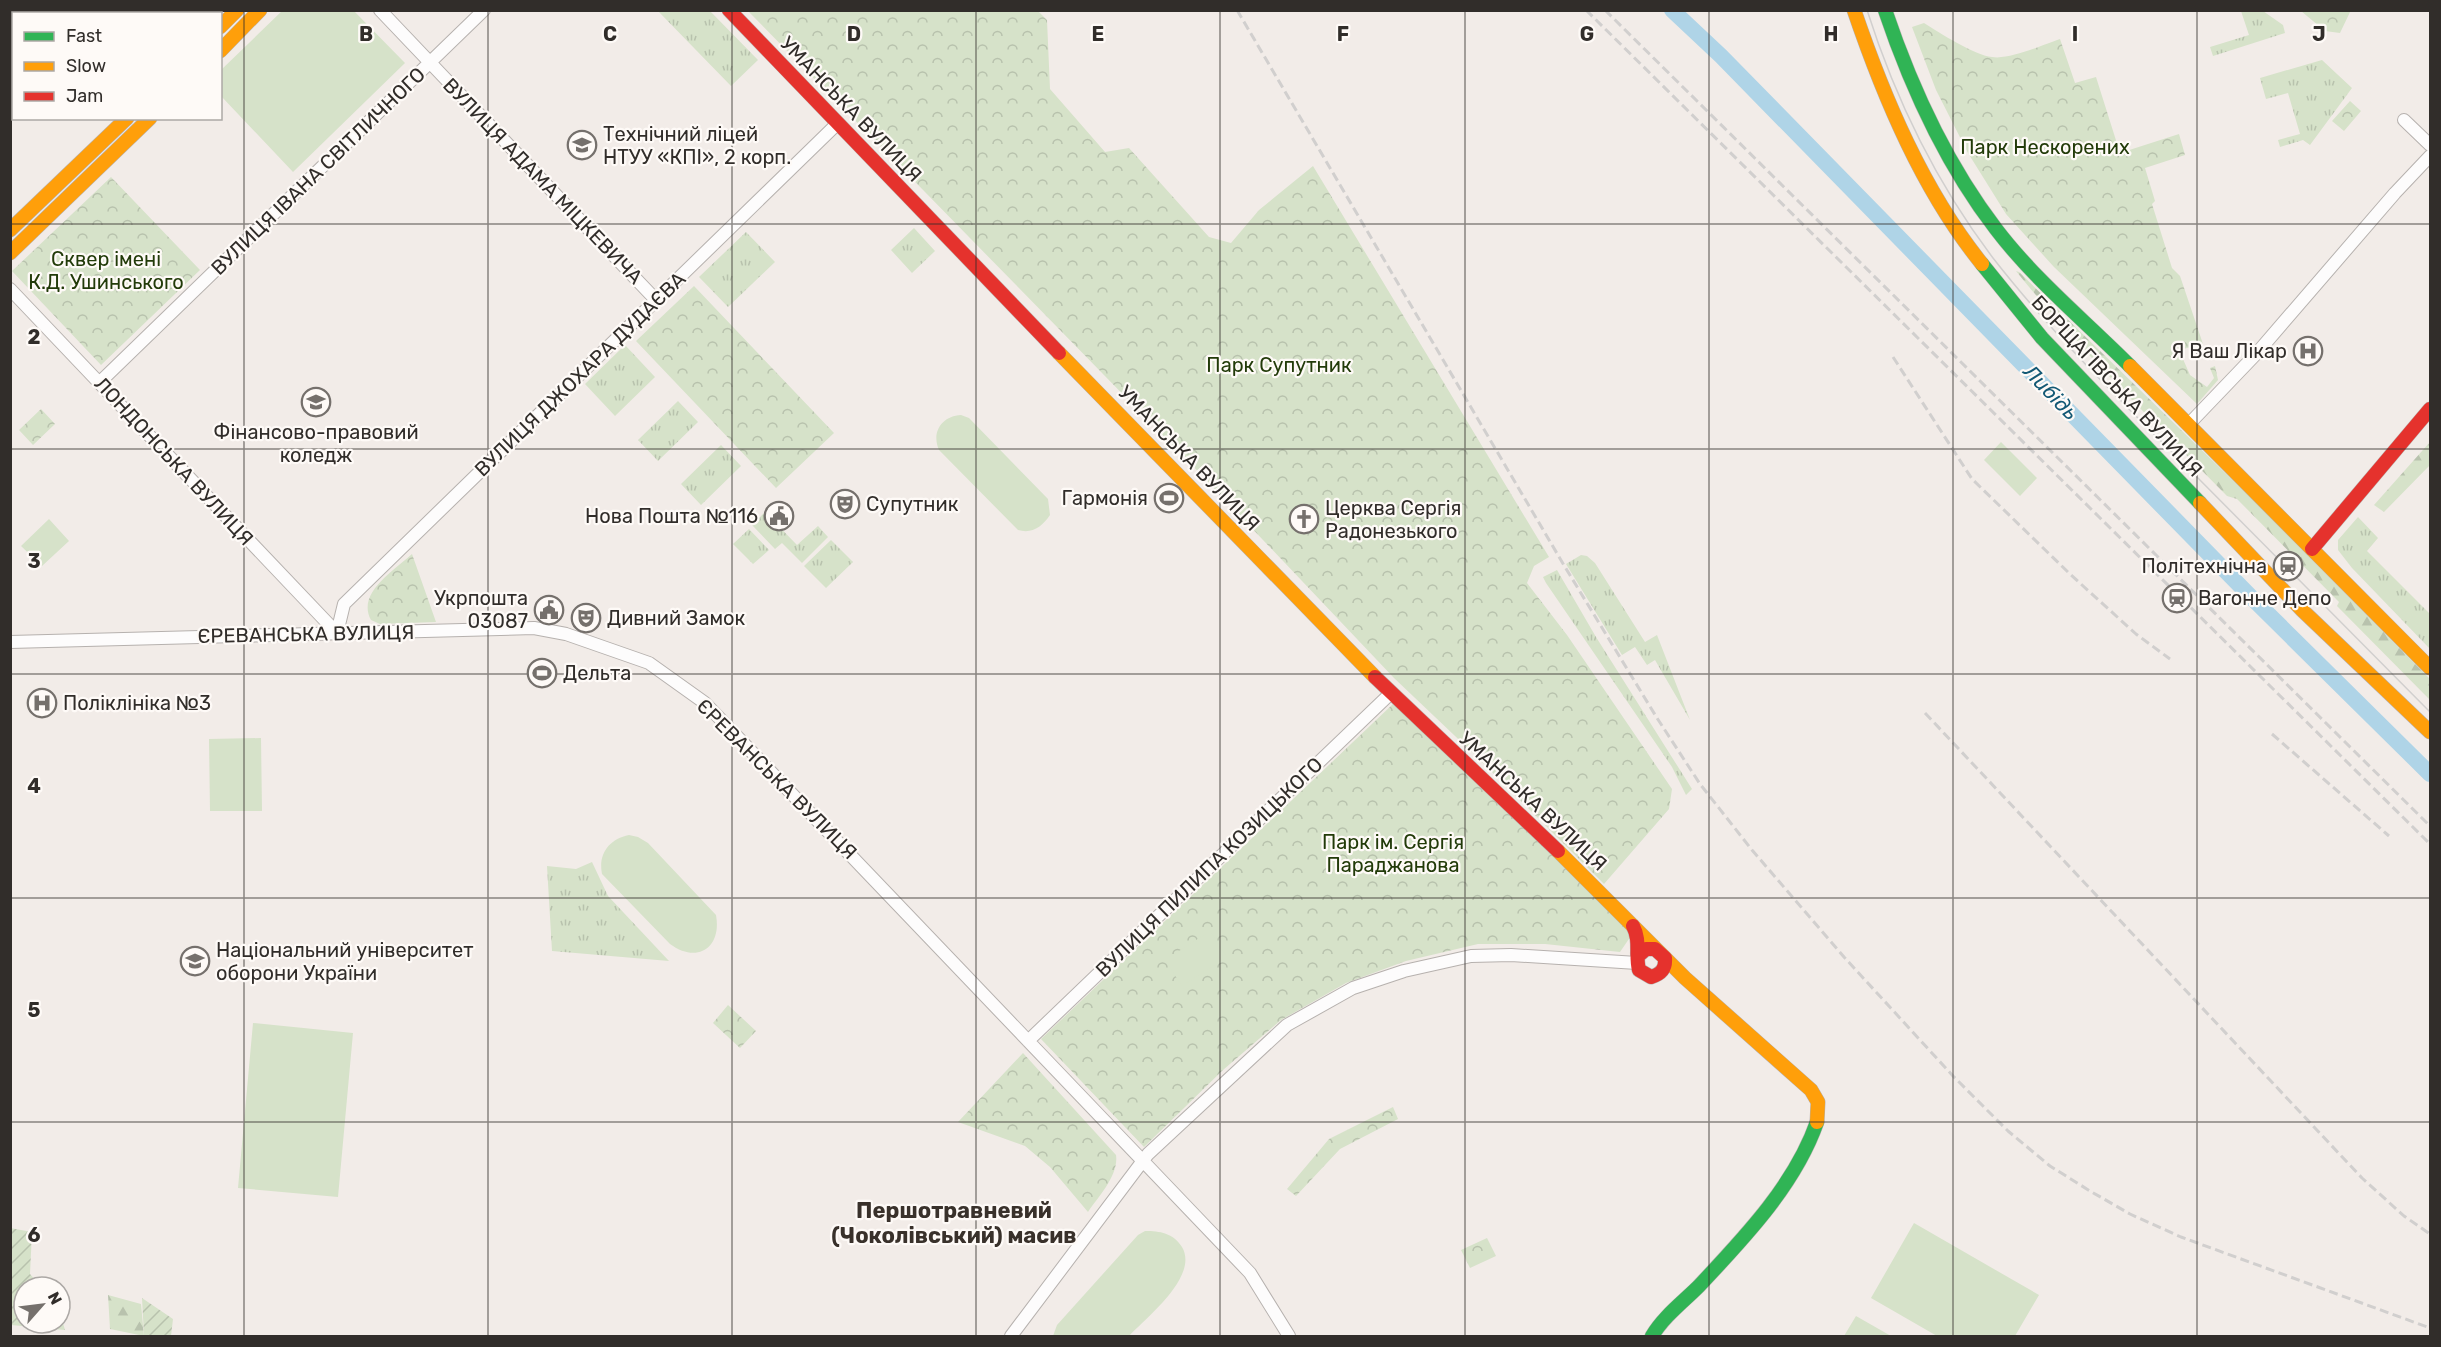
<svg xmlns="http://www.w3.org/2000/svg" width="2441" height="1347" viewBox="0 0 2441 1347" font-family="Rubik,sans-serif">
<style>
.grass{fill:url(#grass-tufts)}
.forest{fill:url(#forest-firs)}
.park{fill:url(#park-crowns)}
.garden{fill:url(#garden-furrows)}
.pitch{fill:#d6e2c9}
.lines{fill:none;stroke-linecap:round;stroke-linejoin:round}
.river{stroke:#afd4e7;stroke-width:16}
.street-casing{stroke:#b6b1ae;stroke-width:14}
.fast-casing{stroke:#b6b1ae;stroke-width:15}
.slow-casing{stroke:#b6b1ae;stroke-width:15}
.jam-casing{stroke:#b6b1ae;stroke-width:15}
.street{stroke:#fdfcfc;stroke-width:12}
.fast{stroke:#30b455;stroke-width:14}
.slow{stroke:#ff9f0a;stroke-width:14}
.jam{stroke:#e5322d;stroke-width:14}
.tram{stroke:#d1cfce;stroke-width:1.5}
.rail{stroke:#d1cfce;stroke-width:3;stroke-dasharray:9 4.5;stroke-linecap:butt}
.grid{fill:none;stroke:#312d2a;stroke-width:1.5;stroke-opacity:0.55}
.labels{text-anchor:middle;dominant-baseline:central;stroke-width:4.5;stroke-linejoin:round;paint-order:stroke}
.street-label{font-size:20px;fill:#312d2a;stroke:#fefaf7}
.poi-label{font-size:20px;fill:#312d2a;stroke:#fefaf7;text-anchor:start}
.park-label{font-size:20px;fill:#223b09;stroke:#fefaf7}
.water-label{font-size:21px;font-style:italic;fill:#135975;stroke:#fefaf7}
.quarter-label{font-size:22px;font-weight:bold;fill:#39312b;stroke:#fefaf7}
.grid-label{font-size:20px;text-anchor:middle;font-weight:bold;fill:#312d2a;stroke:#fefaf7;stroke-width:4.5;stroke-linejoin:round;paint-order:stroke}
</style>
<defs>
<pattern id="grass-tufts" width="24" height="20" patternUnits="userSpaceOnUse" patternTransform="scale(1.5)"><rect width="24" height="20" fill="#d6e2c9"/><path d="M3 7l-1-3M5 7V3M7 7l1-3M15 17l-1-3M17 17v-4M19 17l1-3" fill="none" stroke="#b8c2ad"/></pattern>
<pattern id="forest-firs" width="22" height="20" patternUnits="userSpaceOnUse" patternTransform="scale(1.5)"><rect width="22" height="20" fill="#d6e2c9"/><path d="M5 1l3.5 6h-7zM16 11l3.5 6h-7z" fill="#b8c2ad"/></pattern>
<pattern id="park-crowns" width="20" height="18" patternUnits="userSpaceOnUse" patternTransform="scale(1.5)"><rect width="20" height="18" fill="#d6e2c9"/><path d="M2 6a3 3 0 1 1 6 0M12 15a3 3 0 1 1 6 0" fill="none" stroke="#b8c2ad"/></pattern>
<pattern id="garden-furrows" width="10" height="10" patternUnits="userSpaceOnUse" patternTransform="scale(1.5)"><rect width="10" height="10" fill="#d6e2c9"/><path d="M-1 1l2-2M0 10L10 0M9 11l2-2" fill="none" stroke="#b8c2ad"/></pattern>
</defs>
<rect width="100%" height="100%" fill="#f2ece8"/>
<path class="grass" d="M658,11H710L758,60L731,86Z
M2241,11H2263L2283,25L2285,33L2213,56L2210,47L2249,35Z
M2322,60L2352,88L2310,145L2303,140L2280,147L2278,140L2300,134L2288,93L2266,99L2260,78Z
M914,228L935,251L912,273L891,250Z
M746,232L775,262L728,307L699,277Z
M625,345L655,377L615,416L585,384Z
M678,401L698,422L658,461L638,440Z
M721,445L741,466L701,505L681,484Z
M765,512L797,545L818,526L828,537L802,563L782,543L775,549L752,525Z
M2358,517L2378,538L2367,551L2430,614V649L2352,568L2338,550V540Z
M749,529L769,550L753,564L733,544Z
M831,540L853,562L826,588L804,566Z
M1581,555L1587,556L1595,563L1645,642L1657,635L1690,720L1655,660L1647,665L1635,647L1622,655L1566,564Z
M1557,570L1596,637L1692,789L1686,795L1672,767L1546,583L1543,577Z
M592,862L608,896L669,961L552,951L547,866L576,869Z"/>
<path class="forest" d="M2016,271L2019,272L2251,498L2430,679V700L2337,606L2339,602L2237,499L2227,496C2155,423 2080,351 2016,271Z
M2430,442V465L2384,512L2374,505Z
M108,1295L141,1304L144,1336L110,1329Z"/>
<path class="park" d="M2351,10L2340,33L2325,31L2301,11Z
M748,11H1038L1047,20L1050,89L1105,152L1129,148L1209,237L1231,243L1259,210L1313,166L1549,557L1534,566L1527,583L1567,635L1672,789L1669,809L1604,884L1475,755L1394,678L1189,462Z
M1924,23C1940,33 1974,55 1992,57C2010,60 2042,45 2060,39L2075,83L2096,77L2120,153L2179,134L2185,155L2145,168L2155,201L2152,204L2172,268L2180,276L2203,344L2179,350L2190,375L2207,387L2214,378L2210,368L2215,366L2218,380L2197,404L2054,267L2006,214L1968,153L1936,90L1912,27Z
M2350,101L2361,111L2344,131L2332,121Z
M111,177L200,270L101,365L12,271Z
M694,286L834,433L776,488L636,341Z
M41,409L55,424L33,445L19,430Z
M412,554L436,622L380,624L371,620C356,593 395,570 412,554Z
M1394,703L1633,933L1620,952L1545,944H1478L1406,961L1346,983L1281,1020L1223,1070L1144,1147L1041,1039Z
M728,1005L756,1031L740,1048L713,1023Z
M1023,1053L1116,1155C1119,1175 1099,1196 1088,1212L1050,1167L1025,1146L958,1122Z
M1393,1107L1398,1119L1340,1149L1296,1196L1287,1189L1329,1139Z
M1487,1238L1496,1256L1470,1268L1461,1250Z"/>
<path class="garden" d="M10,1228L32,1232L30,1274L41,1287H24V1323H60V1313L65,1330L11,1325Z
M142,1298L173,1319L171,1336H144Z"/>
<path class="pitch" d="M283,10L354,11L405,63L293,172L221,96V70Z
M961,415L969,418L1048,499L1050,515C1042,527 1032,534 1018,530L939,450C931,432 942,416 961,415Z
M2001,442L2037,478L2020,496L1984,460Z
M49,519L69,541L42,566L21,546Z
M261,738L262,811H210L209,739Z
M629,835L638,837L648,843L716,915C722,948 697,964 670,944L602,874C598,854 609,839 629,835Z
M1210,931L1227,957L1182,986L1165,960Z
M253,1023L353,1033L338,1197L238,1188Z
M1914,1223L2039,1295L2015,1336H1937L1871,1298Z
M1145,1231C1160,1231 1173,1233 1182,1247C1199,1276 1148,1316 1129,1336H1053L1057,1325L1138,1235Z
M1856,1316L1891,1336H1844Z"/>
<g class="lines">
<path class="river" d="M1672,10L1721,56L2253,599L2430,774"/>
<g class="street-casing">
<path id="street" d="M380,10L656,300
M2404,120L2430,145
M10,289L337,633
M100,382L484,10
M2189,424L2257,353L2395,193L2430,156
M337,633L344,604L838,123
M10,642L534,628L566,634L649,663L705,703L1250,1273L1289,1336
M1028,1041L1391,693
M1011,1336L1148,1154L1287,1025L1353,988L1404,971L1471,956L1511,955L1637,963"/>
</g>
<g class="fast-casing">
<path id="fast" d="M1885,10C1911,87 1946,164 1996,229C2034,279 2085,321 2130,366
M1982,264L2042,338L2200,503
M1652,1336C1664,1316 1683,1302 1699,1286C1744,1238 1795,1185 1817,1122"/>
</g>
<g class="slow-casing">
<path id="slow" d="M1854,10C1884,98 1923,191 1982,264
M220,27L237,10
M220,51L260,10
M10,230L127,118
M10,253L150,118
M1059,353L1375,677
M2130,366L2430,668
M2200,503L2302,610L2430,732
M1558,851L1685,978L1811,1090L1818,1102L1817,1122"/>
</g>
<g class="jam-casing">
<path id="jam" d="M729,10L1059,353
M2312,549L2430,409
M1375,677L1558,851
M1633,926C1641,941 1635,955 1639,970L1651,977C1661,974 1666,969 1665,958L1655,949H1646L1638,956"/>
</g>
<use href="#street" class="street"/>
<use href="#fast" class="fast"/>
<use href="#slow" class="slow"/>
<use href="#jam" class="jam"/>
<path class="tram" d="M1867,10C1895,98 1937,184 1993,258C2053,335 2123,403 2192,472C2271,552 2351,632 2430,712"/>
<path class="rail" d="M1237,10L1565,567L1657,718L1700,784L1752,850L1844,957L1953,1076L2008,1131L2050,1166L2090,1191L2130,1214L2181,1237L2430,1328
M1586,10L2430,844
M1605,10L2430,826
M1893,357L1972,479L2071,575L2136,634L2170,659
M1925,713L2362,1178L2404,1216L2430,1234
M2272,734L2389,836"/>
</g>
<path class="grid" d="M244,10V1336M488,10V1336M732,10V1336M976,10V1336M1220,10V1336M1465,10V1336M1709,10V1336M1953,10V1336M2197,10V1336M10,224H2430M10,449H2430M10,674H2430M10,898H2430M10,1122H2430"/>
<defs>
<g id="university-ring" transform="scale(1.5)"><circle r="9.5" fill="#fefaf7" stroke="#75706c" stroke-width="1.5"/><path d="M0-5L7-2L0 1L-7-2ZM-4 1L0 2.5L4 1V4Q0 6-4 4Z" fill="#75706c"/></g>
<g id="hospital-ring" transform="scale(1.5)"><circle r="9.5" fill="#fefaf7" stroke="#75706c" stroke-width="1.5"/><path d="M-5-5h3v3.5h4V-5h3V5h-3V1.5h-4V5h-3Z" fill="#75706c"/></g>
<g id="stadium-ring" transform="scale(1.5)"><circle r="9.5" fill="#fefaf7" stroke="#75706c" stroke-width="1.5"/><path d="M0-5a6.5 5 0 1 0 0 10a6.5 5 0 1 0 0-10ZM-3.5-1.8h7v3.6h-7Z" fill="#75706c"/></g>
<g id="theatre-ring" transform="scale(1.5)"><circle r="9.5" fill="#fefaf7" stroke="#75706c" stroke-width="1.5"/><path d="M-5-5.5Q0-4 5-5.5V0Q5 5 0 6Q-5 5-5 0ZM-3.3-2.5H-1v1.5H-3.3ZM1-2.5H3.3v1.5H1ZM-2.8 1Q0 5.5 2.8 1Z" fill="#75706c"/></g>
<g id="civic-ring" transform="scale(1.5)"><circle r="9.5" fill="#fefaf7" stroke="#75706c" stroke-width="1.5"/><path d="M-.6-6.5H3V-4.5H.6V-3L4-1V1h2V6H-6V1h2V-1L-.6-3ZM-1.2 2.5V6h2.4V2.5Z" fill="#75706c"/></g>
<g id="church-ring" transform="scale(1.5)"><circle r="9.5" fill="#fefaf7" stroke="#75706c" stroke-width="1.5"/><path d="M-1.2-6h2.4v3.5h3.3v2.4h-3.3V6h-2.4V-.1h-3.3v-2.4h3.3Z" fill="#75706c"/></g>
<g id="station-ring" transform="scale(1.5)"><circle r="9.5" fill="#fefaf7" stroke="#75706c" stroke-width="1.5"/><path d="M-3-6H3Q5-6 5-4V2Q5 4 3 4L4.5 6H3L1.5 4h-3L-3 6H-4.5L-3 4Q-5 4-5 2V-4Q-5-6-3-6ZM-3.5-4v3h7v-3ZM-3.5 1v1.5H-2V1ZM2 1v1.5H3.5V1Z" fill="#75706c"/></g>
</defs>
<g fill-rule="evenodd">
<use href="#university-ring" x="582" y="145"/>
<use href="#hospital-ring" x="2308" y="351"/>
<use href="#university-ring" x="316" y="402"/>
<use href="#stadium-ring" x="1169" y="498"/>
<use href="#theatre-ring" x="845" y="504"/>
<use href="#civic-ring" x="779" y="516"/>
<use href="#church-ring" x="1304" y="519"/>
<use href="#station-ring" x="2288" y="566"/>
<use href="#station-ring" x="2177" y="598"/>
<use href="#civic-ring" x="549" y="610"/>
<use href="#theatre-ring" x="586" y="618"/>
<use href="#stadium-ring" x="542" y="673"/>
<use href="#hospital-ring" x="42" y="703"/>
<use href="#university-ring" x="195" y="961"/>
</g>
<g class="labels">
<g class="street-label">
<text transform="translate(851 109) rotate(46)">УМАНСЬКА ВУЛИЦЯ</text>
<text transform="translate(318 171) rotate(-44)">ВУЛИЦЯ ІВАНА СВІТЛИЧНОГО</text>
<text transform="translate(543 181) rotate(46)">ВУЛИЦЯ АДАМА МІЦКЕВИЧА</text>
<text transform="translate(580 374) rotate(-44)">ВУЛИЦЯ ДЖОХАРА ДУДАЄВА</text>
<text transform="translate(2117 386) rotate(47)">БОРЩАГІВСЬКА ВУЛИЦЯ</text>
<text transform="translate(1189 458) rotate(46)">УМАНСЬКА ВУЛИЦЯ</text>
<text transform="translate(174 461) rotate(47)">ЛОНДОНСЬКА ВУЛИЦЯ</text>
<text transform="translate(306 634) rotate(-1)">ЄРЕВАНСЬКА ВУЛИЦЯ</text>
<text transform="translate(777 779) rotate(45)">ЄРЕВАНСЬКА ВУЛИЦЯ</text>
<text transform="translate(1533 801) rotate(43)">УМАНСЬКА ВУЛИЦЯ</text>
<text transform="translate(1209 867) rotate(-44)">ВУЛИЦЯ ПИЛИПА КОЗИЦЬКОГО</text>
</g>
<g class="poi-label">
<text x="603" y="134">Технічний ліцей<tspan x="603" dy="23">НТУУ «КПІ», 2 корп.</tspan></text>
<text x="2287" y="351" text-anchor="end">Я Ваш Лікар</text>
<text x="316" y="432" text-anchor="middle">Фінансово-правовий<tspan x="316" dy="23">коледж</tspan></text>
<text x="1148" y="498" text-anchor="end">Гармонія</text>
<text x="866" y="504">Супутник</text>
<text x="1325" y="508">Церква Сергія<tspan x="1325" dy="23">Радонезького</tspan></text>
<text x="758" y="516" text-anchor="end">Нова Пошта №116</text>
<text x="2267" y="566" text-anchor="end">Політехнічна</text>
<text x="528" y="598" text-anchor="end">Укрпошта<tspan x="528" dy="23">03087</tspan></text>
<text x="2198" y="598">Вагонне Депо</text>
<text x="607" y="618">Дивний Замок</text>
<text x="563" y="673">Дельта</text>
<text x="63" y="703">Поліклініка №3</text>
<text x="216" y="950">Національний університет<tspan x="216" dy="23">оборони України</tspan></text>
</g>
<g class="park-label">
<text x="2045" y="147">Парк Нескорених</text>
<text x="106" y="259">Сквер імені<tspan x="106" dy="23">К.Д. Ушинського</tspan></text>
<text x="1279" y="365">Парк Супутник</text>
<text x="1393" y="842">Парк ім. Сергія<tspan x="1393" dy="23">Параджанова</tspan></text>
</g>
<g class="water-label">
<text transform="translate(2051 392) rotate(46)">Либідь</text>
</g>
<g class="quarter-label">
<text x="954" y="1210">Першотравневий<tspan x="954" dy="25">(Чоколівський) масив</tspan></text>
</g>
</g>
<g class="grid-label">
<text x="366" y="41">B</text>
<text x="610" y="41">C</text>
<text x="854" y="41">D</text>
<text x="1098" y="41">E</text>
<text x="1343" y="41">F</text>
<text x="1587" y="41">G</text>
<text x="1831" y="41">H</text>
<text x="2075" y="41">I</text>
<text x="2319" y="41">J</text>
<text x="34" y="344">2</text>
<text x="34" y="568">3</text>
<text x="34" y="793">4</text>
<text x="34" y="1017">5</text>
<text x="34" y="1242">6</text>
</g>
<rect width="2441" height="1347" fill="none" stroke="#312d2a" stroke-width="24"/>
<rect x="12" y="12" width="210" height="108" fill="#fefaf7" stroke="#aca8a5" stroke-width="1.5"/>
<rect x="24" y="32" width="30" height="9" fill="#30b455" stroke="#aca8a5" stroke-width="1.5"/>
<text x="66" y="42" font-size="18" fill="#312d2a">Fast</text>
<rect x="24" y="62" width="30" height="9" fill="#ff9f0a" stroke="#aca8a5" stroke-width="1.5"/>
<text x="66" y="72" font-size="18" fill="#312d2a">Slow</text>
<rect x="24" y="92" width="30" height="9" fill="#e5322d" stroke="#aca8a5" stroke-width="1.5"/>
<text x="66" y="102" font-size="18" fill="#312d2a">Jam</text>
<g transform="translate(42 1305) rotate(62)"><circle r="28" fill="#fefaf7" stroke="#aca8a5" stroke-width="1.5"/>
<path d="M0-4.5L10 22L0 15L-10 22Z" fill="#75706c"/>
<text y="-9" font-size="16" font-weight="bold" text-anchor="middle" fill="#312d2a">N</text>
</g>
</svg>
